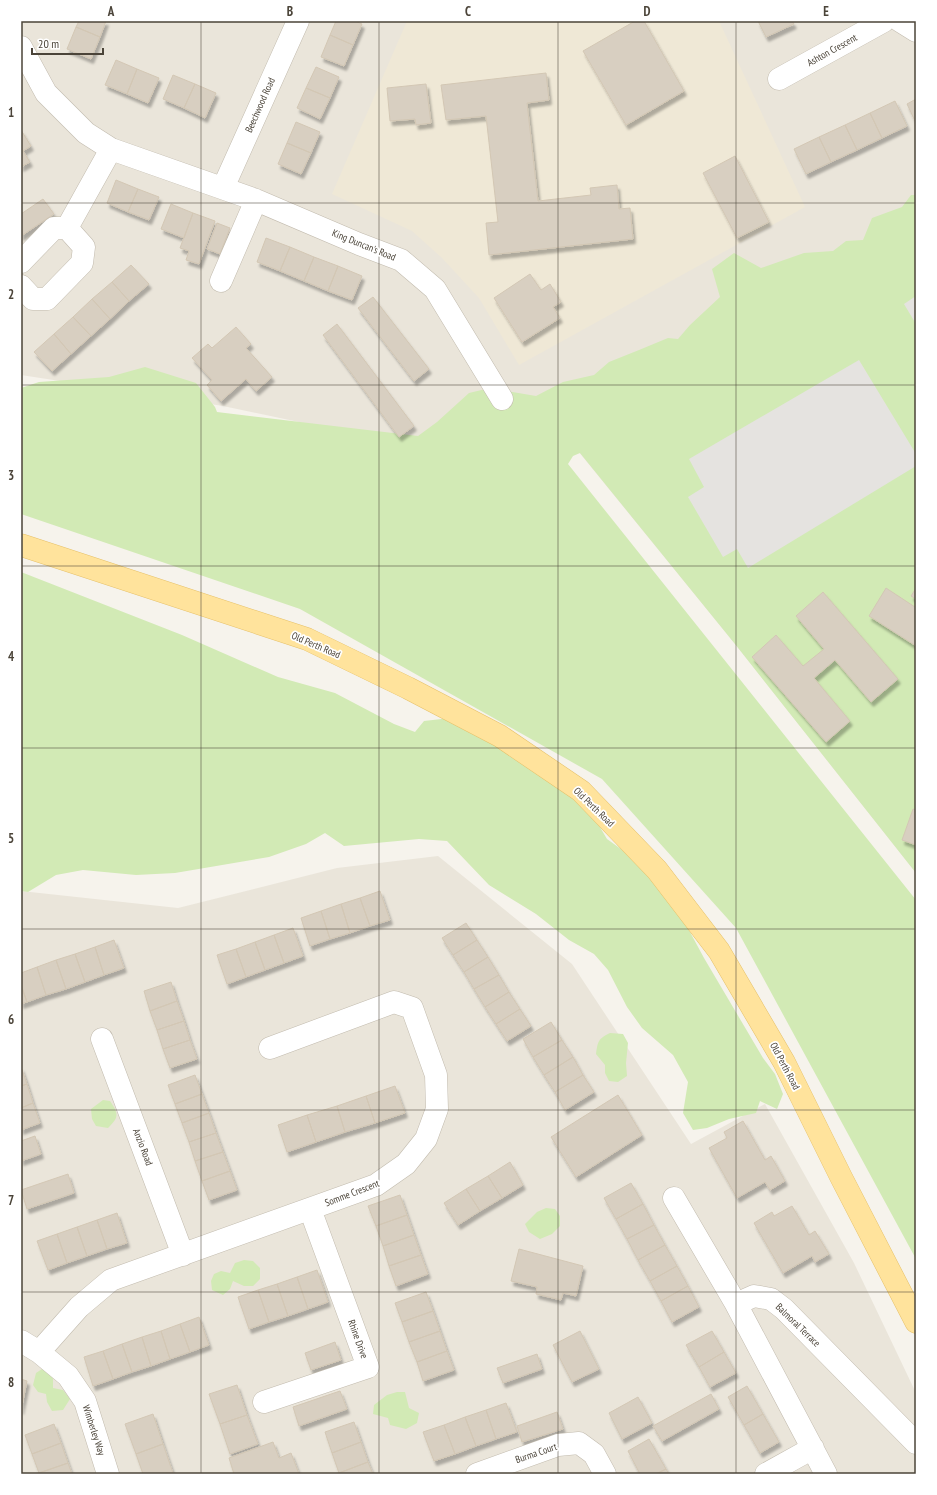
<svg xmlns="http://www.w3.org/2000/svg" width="937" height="1495" viewBox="0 0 937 1495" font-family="'PT Sans Narrow',sans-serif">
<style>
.residential{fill:#eae5da}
.education{fill:#efe8d6}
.green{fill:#d2eab5}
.parking{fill:#e5e3e0}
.building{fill:#d8cfc1;stroke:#d3c7b4;filter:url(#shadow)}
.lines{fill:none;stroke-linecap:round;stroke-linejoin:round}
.minor-casing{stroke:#c2bbae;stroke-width:23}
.major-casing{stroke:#e6c16a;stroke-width:23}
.minor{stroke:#fff;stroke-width:22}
.major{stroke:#ffe39c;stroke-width:22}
.grid{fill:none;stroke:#4b4439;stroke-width:1;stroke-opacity:0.55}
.labels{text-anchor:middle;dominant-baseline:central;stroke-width:3.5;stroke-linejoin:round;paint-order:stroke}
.street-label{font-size:10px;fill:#4b4439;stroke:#fff}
.neatline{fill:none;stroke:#4b4439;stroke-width:1.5}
.grid-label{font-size:13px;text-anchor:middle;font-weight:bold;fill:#4b4439}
</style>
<defs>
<filter id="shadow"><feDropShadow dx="2.5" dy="4.5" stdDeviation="1" flood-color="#0004"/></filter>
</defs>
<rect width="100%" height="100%" fill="#f6f3ec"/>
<path class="residential" d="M21,21H916V873L735,644L561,430L398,443L223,406L21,375Z
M438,856L572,964L691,1144L765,1104L854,1263L916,1393V1474H21V891L178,908L337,868Z"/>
<path class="education" d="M407,21H719L805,207L519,365L479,298L442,258L412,231L332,194Z"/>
<path class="green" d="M911,195H916V873L735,644L580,453L573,456L568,464L916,900V1259L736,928L602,779L300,609L21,514V388L39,382L109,377L145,367L196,383L215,407L217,412L418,436L437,422L469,393L490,388L536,396L563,382L594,375L609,362L639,350L668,338L678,339L690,325L720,297L712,269L734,253L761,268L804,253L833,251L846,241L863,240L872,218L902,207Z
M21,572L182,635L278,677L335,693L394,724L415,732L424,721L459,717L582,797L607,839L632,857L670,895L704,958L763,1058L775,1074L783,1094L777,1109L760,1101L756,1113L729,1119L707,1128L693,1130L683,1113L688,1082L673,1055L642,1028L627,1007L608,970L594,954L569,940L536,914L489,885L447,841L419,839L344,846L325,833L306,844L269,857L175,873L136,875L83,870L56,875L28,892L21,891Z
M610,1033L623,1034L628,1043L626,1063L627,1076L618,1082L609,1081L605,1073V1065L596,1054C598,1041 598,1039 610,1033Z
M103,1100L110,1101C119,1114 119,1117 108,1128L96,1126L92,1119L91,1109Z
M546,1208L555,1209L560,1216V1226L552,1234L540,1239L529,1232L525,1224L537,1212Z
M244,1260L253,1261L260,1268V1279L253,1286H244L233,1281L230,1289L223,1295L212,1290L211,1281L214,1274L221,1271L230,1273L235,1263Z
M42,1369L50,1371L53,1379V1388L63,1390L70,1399L63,1410L52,1411L47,1402L46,1394L38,1392L33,1385L36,1373Z
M397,1392H405L409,1408L419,1413L417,1423L406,1429L390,1425L388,1418L373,1414L374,1405L387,1395Z"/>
<path class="parking" d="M916,296V324L904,304Z
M859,360L916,454V466L748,568L737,549L723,557L688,497L704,487L689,459Z"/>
<path class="building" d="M79,21H106L100,37L76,27Z
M336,21H355L362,24L353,45L330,35Z
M635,21H644L684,91L626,125L583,51Z
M758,21H792L794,24L766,37Z
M76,27L100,37L91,59L67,49Z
M330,35L353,45L344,66L321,57Z
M116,60L137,69L127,94L105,85Z
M316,67L339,77L330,98L306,88Z
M137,69L159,78L148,103L127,94Z
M546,73L549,100L527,103L538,201L591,195L590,188L617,185L619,209L630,208L633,239L489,255L486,223L498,222L486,116L446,120L441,85Z
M173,75L195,84L184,108L163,99Z
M195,84L216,93L205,118L184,108Z
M426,84L431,123L416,125L415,119L390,121L387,88Z
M306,88L330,98L320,119L297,108Z
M916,99V123L907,104Z
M895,101L907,126L882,138L870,113Z
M870,113L882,138L857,150L845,125Z
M296,122L320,132L311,153L287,143Z
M845,125L857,150L831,162L819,137Z
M21,130L31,146L23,151L30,162L21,167Z
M819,137L831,162L806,174L794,149Z
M287,143L311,153L301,174L278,164Z
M735,156L769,222L737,238L703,173Z
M116,180L138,189L128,212L107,203Z
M138,189L159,197L149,220L128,212Z
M43,199L54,214L21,236V214Z
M171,204L193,213L184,238L161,229Z
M193,213L215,221L199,264L186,260L189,251L180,248Z
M217,223L230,228L220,254L207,249Z
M266,238L290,247L280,271L257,262Z
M290,247L314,257L304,281L280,271Z
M314,257L338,266L328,291L304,281Z
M131,265L149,284L129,301L112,282Z
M338,266L362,276L352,300L328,291Z
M530,274L541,290L550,284L561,302L553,307L560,318L522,342L494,298Z
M112,282L129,301L110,319L92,299Z
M373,297L429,369L414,381L358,308Z
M92,299L110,319L91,336L73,317Z
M73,317L91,336L71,354L54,334Z
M337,324L414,426L399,437L323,335Z
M236,327L251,344L246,348L272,377L256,391L246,379L221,401L207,385L212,380L192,358L208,344L212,348Z
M54,334L71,354L52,371L34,352Z
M886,588L915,607L916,604V646L869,616Z
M916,588V599L911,596Z
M823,592L898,679L871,702L835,660L814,678L850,721L826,742L752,657L776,635L803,666L824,649L796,616Z
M913,809L916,810V845L902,840Z
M380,891L390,920L370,926L360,898Z
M360,898L370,926L350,933L341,904Z
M341,904L350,933L330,939L321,911Z
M321,911L330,939L310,946L301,918Z
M466,923L477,940L453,955L442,938Z
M293,928L303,956L284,963L274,935Z
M274,935L284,963L265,970L255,942Z
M114,940L124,968L104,975L95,947Z
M477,940L488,957L464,972L453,955Z
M255,942L265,970L246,977L236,949Z
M95,947L104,975L85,982L75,954Z
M236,949L246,977L227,984L217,955Z
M75,954L85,982L66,989L56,960Z
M488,957L499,975L474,989L464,972Z
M56,960L66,989L46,995L37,967Z
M37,967L46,995L27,1002L21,985V973Z
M499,975L509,992L485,1007L474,989Z
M171,982L177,1001L150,1011L144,991Z
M21,985L27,1002L21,1004Z
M509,992L520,1009L496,1024L485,1007Z
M177,1001L184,1021L157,1030L150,1011Z
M520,1009L531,1026L507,1041L496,1024Z
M184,1021L190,1040L163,1049L157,1030Z
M551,1022L562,1040L533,1057L523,1039Z
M190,1040L197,1059L170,1068L163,1049Z
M562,1040L573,1057L544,1075L533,1057Z
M573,1057L583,1075L555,1092L544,1075Z
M21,1067L27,1084L21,1086Z
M195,1075L202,1094L175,1104L168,1085Z
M583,1075L594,1092L565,1110L555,1092Z
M27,1084L33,1103L21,1108V1086Z
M395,1086L405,1113L375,1123L366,1096Z
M202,1094L209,1113L182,1123L175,1104Z
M618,1095L642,1135L576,1177L551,1137Z
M366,1096L375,1123L345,1132L337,1106Z
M33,1103L40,1123L21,1130V1108Z
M337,1106L345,1132L316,1142L307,1115Z
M209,1113L216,1133L189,1142L182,1123Z
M307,1115L316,1142L287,1152L278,1125Z
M743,1121L765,1160L771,1156L785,1181L770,1190L765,1182L737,1198L709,1148L727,1138L724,1132Z
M216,1133L223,1152L195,1161L189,1142Z
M35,1136L41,1154L21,1161V1141Z
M223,1152L230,1171L202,1181L195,1161Z
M510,1162L523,1185L502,1198L488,1176Z
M230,1171L237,1190L209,1200L202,1181Z
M68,1174L74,1193L27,1209L21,1190Z
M488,1176L502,1198L480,1211L466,1189Z
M631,1183L643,1204L616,1219L604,1198Z
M466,1189L480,1211L458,1225L444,1203Z
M400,1195L407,1215L376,1226L368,1206Z
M643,1204L654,1225L627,1239L616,1219Z
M792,1206L809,1235L815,1231L829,1254L815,1262L812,1256L783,1273L754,1223L772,1212L774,1216Z
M117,1213L127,1243L107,1249L97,1220Z
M407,1215L414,1235L383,1246L376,1226Z
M97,1220L107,1249L87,1256L77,1227Z
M654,1225L665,1245L638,1260L627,1239Z
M77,1227L87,1256L67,1263L57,1234Z
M57,1234L67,1263L48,1270L37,1241Z
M414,1235L421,1255L389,1266L383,1246Z
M665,1245L677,1266L650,1281L638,1260Z
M519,1249L583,1266L576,1296L563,1293L561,1300L536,1294L537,1287L511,1281Z
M421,1255L428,1274L396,1286L389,1266Z
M677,1266L688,1286L661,1301L650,1281Z
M317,1270L328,1302L308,1309L297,1277Z
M297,1277L308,1309L288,1316L277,1284Z
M277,1284L288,1316L269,1322L258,1290Z
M688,1286L699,1307L672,1322L661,1301Z
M258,1290L269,1322L249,1329L238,1297Z
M426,1292L433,1311L402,1322L395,1303Z
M433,1311L440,1331L409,1342L402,1322Z
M199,1317L209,1345L190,1352L180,1324Z
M180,1324L190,1352L170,1359L161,1331Z
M161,1331L170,1359L151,1366L142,1337Z
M440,1331L447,1351L417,1362L409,1342Z
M580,1331L599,1369L572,1382L553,1345Z
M712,1331L724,1352L699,1367L686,1345Z
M142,1337L151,1366L132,1372L122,1344Z
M335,1342L341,1360L311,1370L305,1353Z
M122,1344L132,1372L113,1379L103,1351Z
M103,1351L113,1379L93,1386L84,1357Z
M447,1351L454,1370L423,1381L417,1362Z
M724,1352L736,1373L710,1387L699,1367Z
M537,1354L542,1369L503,1383L497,1368Z
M21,1379L27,1381L21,1410Z
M237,1385L247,1415L220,1424L209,1394Z
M747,1386L763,1414L744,1425L728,1397Z
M340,1391L347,1409L299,1426L293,1407Z
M711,1394L719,1409L662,1441L653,1426Z
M638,1397L652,1423L622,1439L609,1413Z
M506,1403L517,1432L496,1439L486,1410Z
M486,1410L496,1439L476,1446L465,1417Z
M557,1412L563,1429L522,1442L517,1426Z
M153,1414L163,1444L136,1454L125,1424Z
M763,1414L779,1442L760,1453L744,1425Z
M247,1415L258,1444L230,1454L220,1424Z
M465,1417L476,1446L455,1454L444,1425Z
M354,1422L361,1442L332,1453L325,1432Z
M54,1424L61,1443L32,1454L25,1435Z
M444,1425L455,1454L434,1461L423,1432Z
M649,1439L666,1469L656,1474H640L628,1451Z
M273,1442L279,1458L291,1453L299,1474H234L229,1458Z
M361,1442L368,1462L339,1473L332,1453Z
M61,1443L68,1463L39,1473L32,1454Z
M163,1444L173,1473L143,1474L136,1454Z
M368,1462L373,1474H340L339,1473Z
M68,1463L72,1474H39V1473Z
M666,1469L669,1474H656Z"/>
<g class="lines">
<g class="minor-casing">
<path id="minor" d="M900,21L916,31
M21,47L46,93L86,133L111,149L256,200L359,244L401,260L435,289L502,399
M779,79L884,21
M223,188L298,21
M67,228L111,149
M21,262L54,228H67
M221,281L256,200
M21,286L33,299H47L82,263L84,247L67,228
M102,1039L183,1255
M674,1198L736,1304
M21,1341L39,1352L68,1376L85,1401L108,1474
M39,1352L79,1307L111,1280L376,1185L406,1164L426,1139L437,1109L436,1075L412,1008L394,1002L270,1048
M264,1402L368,1367L310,1209
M477,1474L558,1445L579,1443L594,1454L605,1474
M766,1474L813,1448
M826,1474L736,1304L754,1296L771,1299L784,1309L916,1443"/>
</g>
<g class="major-casing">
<path id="major" d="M21,545L307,639L408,688L500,736L581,791L657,870L719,951L784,1062L841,1177L916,1322"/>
</g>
<use href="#minor" class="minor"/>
<use href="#major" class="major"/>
</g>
<path class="grid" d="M201,21V1474M379,21V1474M558,21V1474M736,21V1474M21,203H916M21,385H916M21,566H916M21,748H916M21,929H916M21,1110H916M21,1292H916"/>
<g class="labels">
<g class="street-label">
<text transform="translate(832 50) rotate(-29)">Ashton Crescent</text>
<text transform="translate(260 105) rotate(-66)">Beechwood Road</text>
<text transform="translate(364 245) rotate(22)">King Duncan's Road</text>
<text transform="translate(316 645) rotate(23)">Old Perth Road</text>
<text transform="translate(594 807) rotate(44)">Old Perth Road</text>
<text transform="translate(785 1066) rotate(62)">Old Perth Road</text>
<text transform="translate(143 1147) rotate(69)">Anzio Road</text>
<text transform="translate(352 1193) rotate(-21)">Somme Crescent</text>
<text transform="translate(798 1325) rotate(44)">Balmoral Terrace</text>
<text transform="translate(358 1339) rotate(70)">Rhine Drive</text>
<text transform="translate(94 1430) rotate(72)">Wimberley Way</text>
<text transform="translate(536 1453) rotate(-19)">Burma Court</text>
</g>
</g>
<rect width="937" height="1495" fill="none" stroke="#ffffff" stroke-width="44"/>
<path d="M32 48v6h71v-6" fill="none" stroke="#4b4439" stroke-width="2"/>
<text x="38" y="48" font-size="12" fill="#4b4439" stroke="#ffffff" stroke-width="3" paint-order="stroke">20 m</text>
<rect x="22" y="22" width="893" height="1451" class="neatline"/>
<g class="grid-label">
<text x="111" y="16">A</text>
<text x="290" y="16">B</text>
<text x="468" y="16">C</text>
<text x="647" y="16">D</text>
<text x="826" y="16">E</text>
<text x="11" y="117">1</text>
<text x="11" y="299">2</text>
<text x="11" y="480">3</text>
<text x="11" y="661">4</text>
<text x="11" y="843">5</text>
<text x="11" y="1024">6</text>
<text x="11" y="1205">7</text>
<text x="11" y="1387">8</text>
</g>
</svg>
